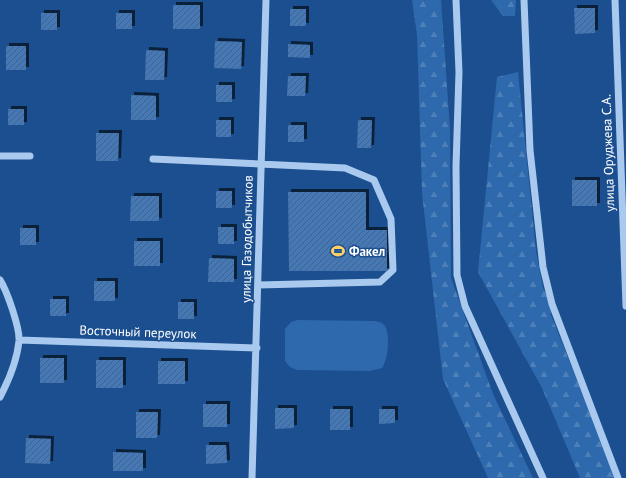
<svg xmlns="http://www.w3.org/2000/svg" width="626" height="478" viewBox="0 0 626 478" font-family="'PT Sans',sans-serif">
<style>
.forest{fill:url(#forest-firs)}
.garden{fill:#2e69ad}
.building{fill:url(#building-hatch);filter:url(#shadow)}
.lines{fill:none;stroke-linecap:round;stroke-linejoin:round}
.minor{stroke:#a9c9ee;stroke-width:7}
.labels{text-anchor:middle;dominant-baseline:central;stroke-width:3;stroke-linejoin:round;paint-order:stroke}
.street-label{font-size:13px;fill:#fff;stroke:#1b4f8f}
.poi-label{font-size:13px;font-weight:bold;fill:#fff;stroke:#1b4f8f;text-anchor:start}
</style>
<defs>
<pattern id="forest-firs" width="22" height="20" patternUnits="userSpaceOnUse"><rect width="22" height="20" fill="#2e69ad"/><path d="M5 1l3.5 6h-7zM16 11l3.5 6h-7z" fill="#4d80b9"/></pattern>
<pattern id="building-hatch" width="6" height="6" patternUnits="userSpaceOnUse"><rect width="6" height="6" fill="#4478b7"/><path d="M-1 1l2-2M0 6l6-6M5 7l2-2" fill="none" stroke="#486282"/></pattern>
<filter id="shadow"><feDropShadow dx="3" dy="-3" stdDeviation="0" flood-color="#0009"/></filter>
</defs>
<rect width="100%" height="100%" fill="#1b4f8f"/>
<path class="forest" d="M412,0H441L450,129L451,278L493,394L533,478H488L443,379L422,193L417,35Z
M491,0H516L515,16H503Z
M518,72L536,251L543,288L552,304L551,315L616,478H580L542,388L478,272L497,77Z"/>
<path class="garden" d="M297,320L375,321C378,322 382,322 384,325C391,332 388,361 382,368L370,371L297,370L290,367L285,361V329L291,322Z"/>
<path class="building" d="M173,5H200V29H173Z
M574,8H595V33L575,34Z
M290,9H306V26H290Z
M41,13H57V30H41Z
M116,13H132V29H116Z
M215,41L242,42L241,69L214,68Z
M288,44L310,45V58L288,57Z
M6,46H26V70H6Z
M146,50L165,51L164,80H145Z
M288,76H306L305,96H287Z
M216,85H232V102H216Z
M131,95L156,96V120H131Z
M8,109H24V125H8Z
M216,120H231V137H216Z
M358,120H372L371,148H357Z
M288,125H304V142H288Z
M96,133H119L118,161H96Z
M572,180H597V206H572Z
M216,191H232V208H216Z
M288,192H366V230H387V271H289Z
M131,196H159V221H130Z
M218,227H234V244H218Z
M20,228H36V245H20Z
M134,241H160V266H134Z
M209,258L234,259V282H208Z
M94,281H115V301H94Z
M50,299H66V316H50Z
M178,302H194V319H178Z
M40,358H64V383H40Z
M96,360H123V388H96Z
M158,361H185V384H158Z
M203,404H227V427H203Z
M275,408H294V428L275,429Z
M330,409H350V430H330Z
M379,409H395V423L379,424Z
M136,412H158L157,438H136Z
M26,438L51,439L50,464L25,463Z
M206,445H226L227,463L206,464Z
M113,452L143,453V471H113Z"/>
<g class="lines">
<path class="minor" d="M456,0L459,72L456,166L457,275L465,306L543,478
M524,0L530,150L543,267L552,304L618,478
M615,0L626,306
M0,156H30
M153,159L345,168L374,180L391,219L393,270L380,282L258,285
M0,280C7,291 20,328 19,341C17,360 9,380 0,397
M19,340L257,348
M252,478L266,0"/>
</g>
<defs>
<g id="stadium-bare" transform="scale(1.08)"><path d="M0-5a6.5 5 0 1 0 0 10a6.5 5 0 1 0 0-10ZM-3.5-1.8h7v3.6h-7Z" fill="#ffd166" stroke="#1b4f8f" stroke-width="2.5" paint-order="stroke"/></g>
</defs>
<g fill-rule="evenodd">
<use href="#stadium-bare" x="338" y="251"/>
</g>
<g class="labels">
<g class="street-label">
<text transform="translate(608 153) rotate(-92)">улица Оруджева С.А.</text>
<text transform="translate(247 239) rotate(-89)">улица Газодобытчиков</text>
<text transform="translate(138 332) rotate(2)">Восточный переулок</text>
</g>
<g class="poi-label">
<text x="349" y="251">Факел</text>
</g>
</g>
</svg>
